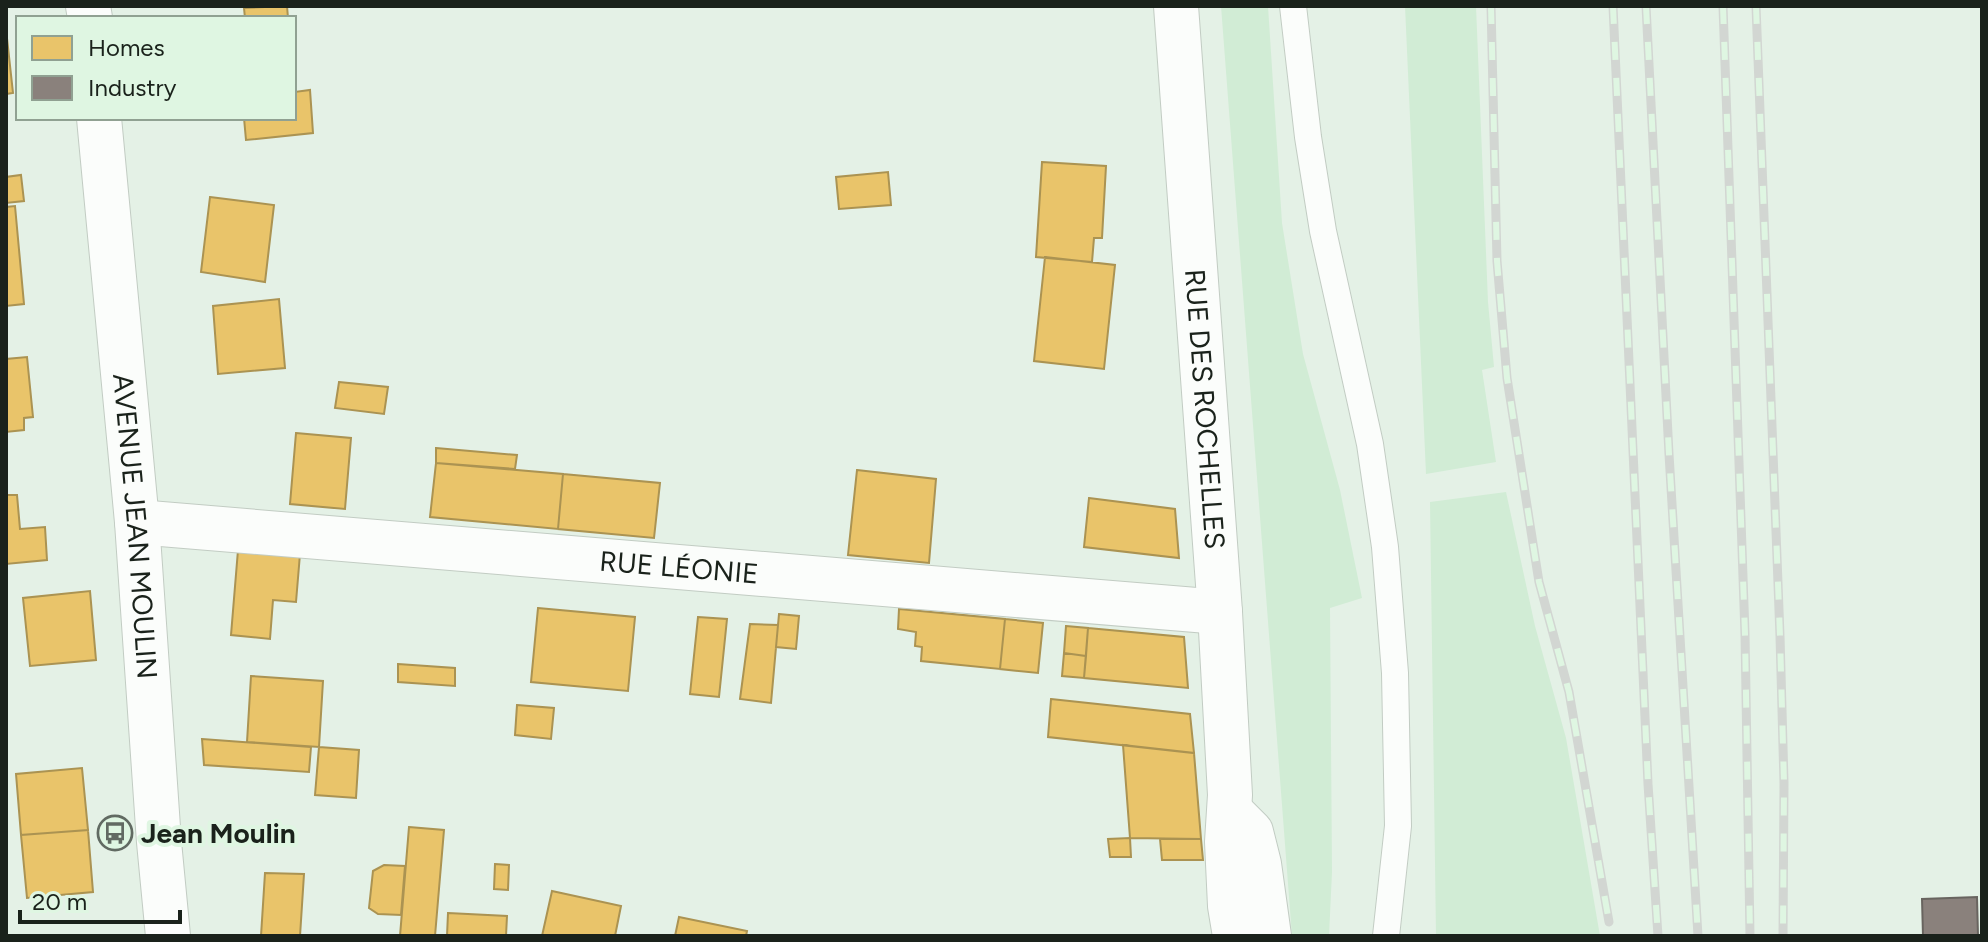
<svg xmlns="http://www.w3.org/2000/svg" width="1988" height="942" viewBox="0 0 1988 942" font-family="Figtree,sans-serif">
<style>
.green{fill:#d1ecd5}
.homes{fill:#e9c46a;stroke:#ab9352;stroke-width:2}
.industry{fill:#8a817c;stroke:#68645f;stroke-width:2}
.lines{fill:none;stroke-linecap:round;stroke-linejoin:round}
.lane-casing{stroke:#c2ccc3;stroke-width:28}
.street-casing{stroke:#c2ccc3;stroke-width:46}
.secondary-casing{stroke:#c2ccc3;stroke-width:46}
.lane{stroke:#fbfdfb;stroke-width:26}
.street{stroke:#fbfdfb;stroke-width:44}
.secondary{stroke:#fbfdfb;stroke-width:44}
.rail-casing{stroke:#d2d6d2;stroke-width:9}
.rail{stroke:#dff6e2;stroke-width:6;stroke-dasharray:18;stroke-linecap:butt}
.labels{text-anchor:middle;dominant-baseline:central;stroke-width:8;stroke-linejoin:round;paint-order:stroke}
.street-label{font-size:28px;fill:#1a221b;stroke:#dff6e2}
.poi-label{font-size:28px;font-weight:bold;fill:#1a221b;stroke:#dff6e2;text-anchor:start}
</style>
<rect width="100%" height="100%" fill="#e4f1e6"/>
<path class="green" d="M1221,6H1268L1282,223L1303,354L1340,490L1362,598L1330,608L1332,872L1329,936H1292Z
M1405,6H1476L1488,302L1494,367L1482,370L1496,462L1426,474Z
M1506,492L1535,626L1566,738L1600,936H1436L1430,502Z"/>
<path class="homes" d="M287,6L288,18H245L244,8Z
M6,29L13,93L6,94Z
M294,84L295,92L310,90L313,133L246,140L244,118H294Z
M1042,162L1106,166L1102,238H1094L1092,262L1036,257Z
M888,172L891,205L839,209L836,177Z
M21,175L24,201L6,203V177Z
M210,197L274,205L265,282L201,272Z
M15,206L24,304L6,306V207Z
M1045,257L1115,265L1104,369L1034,361Z
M279,299L285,368L218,374L213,306Z
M27,357L33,417L24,418V430L6,432V359Z
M339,382L388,387L384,414L335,408Z
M296,433L351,438L345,509L290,504Z
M436,448L517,455L515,469L436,463Z
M436,463L563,474L558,529L430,517Z
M857,470L936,479L929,563L848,555Z
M563,474L660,483L654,538L558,529Z
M6,495H17L20,529L45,527L47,560L6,564Z
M1089,498L1175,509L1179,558L1084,547Z
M238,550L300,554L296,602L273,600L270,639L231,635Z
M90,591L96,660L30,666L23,598Z
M538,608L635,617L628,691L531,682Z
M899,609L1005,619L1000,669L921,661L922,647L915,646L916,632L898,629Z
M779,614L799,616L796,649L776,647Z
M698,617L727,619L719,697L690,694Z
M1005,619L1043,623L1038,673L1000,669Z
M750,624L778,625L771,703L740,699Z
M1066,626L1088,628L1086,656L1064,653Z
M1088,628L1184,637L1188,688L1084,678Z
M1064,653L1086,656L1084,678L1062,676Z
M398,664L455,668V686L398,682Z
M251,676L323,681L319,747L247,742Z
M1051,699L1190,714L1194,753L1048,737Z
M517,705L554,708L551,739L515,735Z
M202,739L311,747L309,772L204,765Z
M1123,745L1194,753L1201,839L1130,838Z
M319,747L359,750L356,798L315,795Z
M82,768L88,830L21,835L16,774Z
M409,827L444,830L435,936H400Z
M88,830L93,892L27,898L21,835Z
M1130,838L1131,857H1110L1108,839Z
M1160,839H1201L1203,860H1162Z
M495,864L509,865L508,890L494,889Z
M384,865L405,866L401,915L378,914L369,908L373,871Z
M265,873L304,874L300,936H261Z
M552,891L621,906L615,936H542Z
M448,913L507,916L506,936H447Z
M679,917L747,931L746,936H675Z"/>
<path class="industry" d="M1977,897L1978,936H1923L1922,899Z"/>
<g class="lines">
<g class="lane-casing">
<path id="lane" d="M1293,6L1308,137L1323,231L1370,444L1385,547L1395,673L1398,826L1386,936"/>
</g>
<g class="street-casing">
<g id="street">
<path id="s1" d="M1176,6L1220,612L1230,795L1227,842L1230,906L1235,936"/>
<path id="s2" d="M137,522L1220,612"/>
<path d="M1231,812L1251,832L1259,864L1269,936"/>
</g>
</g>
<g class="secondary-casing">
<g id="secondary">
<path d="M88,6L90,18"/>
<path id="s3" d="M99,118L137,522L159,842L168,936"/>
</g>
</g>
<use href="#lane" class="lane"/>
<use href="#street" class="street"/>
<use href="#secondary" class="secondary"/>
<g class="rail-casing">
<path id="rail" d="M1491,6L1497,261L1507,378L1539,582L1569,692L1609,922
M1613,6L1648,784L1658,936
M1646,6L1669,454L1698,936
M1723,6L1745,634L1750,936
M1756,6L1780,636L1784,783L1783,936"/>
</g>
<use href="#rail" class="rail"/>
</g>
<defs>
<g id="bus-ring" transform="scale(1.8)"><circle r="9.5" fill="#dff6e2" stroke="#616a62" stroke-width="1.5"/><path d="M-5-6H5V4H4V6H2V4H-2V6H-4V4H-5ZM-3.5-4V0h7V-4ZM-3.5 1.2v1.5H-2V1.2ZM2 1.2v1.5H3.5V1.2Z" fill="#616a62"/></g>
</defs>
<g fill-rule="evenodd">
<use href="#bus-ring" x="115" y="833"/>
</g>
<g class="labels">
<g class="street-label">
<text stroke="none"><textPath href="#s1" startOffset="404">RUE DES ROCHELLES</textPath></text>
<text stroke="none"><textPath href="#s3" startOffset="410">AVENUE JEAN MOULIN</textPath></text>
<text stroke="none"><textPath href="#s2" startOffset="544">RUE LÉONIE</textPath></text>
</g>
<g class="poi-label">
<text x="141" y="833">Jean Moulin</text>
</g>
</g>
<rect width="1988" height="942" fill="none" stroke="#1a221b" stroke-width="16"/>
<rect x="16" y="16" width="280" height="104" fill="#dff6e2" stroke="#90a192" stroke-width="2"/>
<rect x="32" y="36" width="40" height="24" fill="#e9c46a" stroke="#90a192" stroke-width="2"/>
<text x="88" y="56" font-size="24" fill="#1a221b">Homes</text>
<rect x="32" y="76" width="40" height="24" fill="#8a817c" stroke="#90a192" stroke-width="2"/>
<text x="88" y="96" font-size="24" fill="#1a221b">Industry</text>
<path d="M20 910v12h160v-12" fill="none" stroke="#1a221b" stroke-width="4"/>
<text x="32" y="910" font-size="24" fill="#1a221b" stroke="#dff6e2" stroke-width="6" paint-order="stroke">20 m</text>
</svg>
